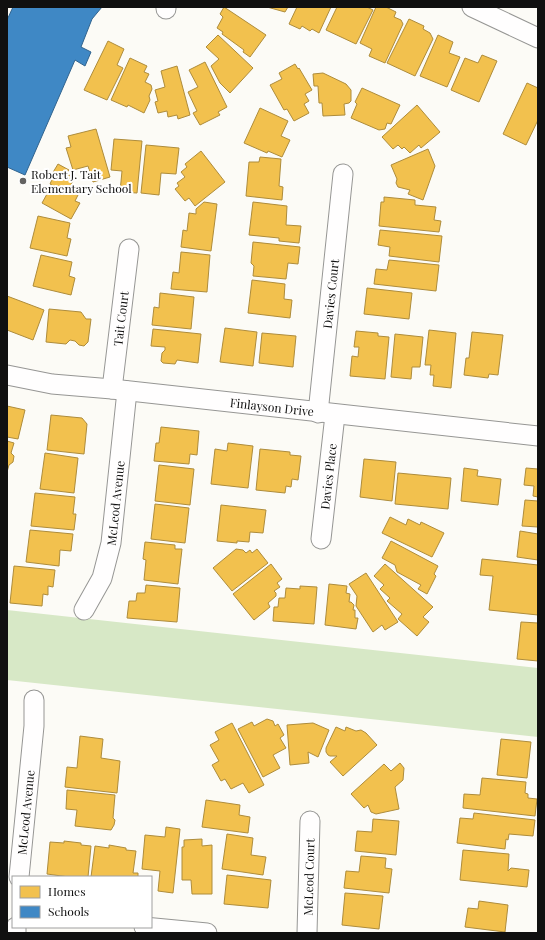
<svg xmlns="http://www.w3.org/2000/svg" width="545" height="940" viewBox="0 0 545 940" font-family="'Playfair Display',serif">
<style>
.forest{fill:#d7e8c6}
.homes{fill:#f2c14e;stroke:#ae8c3b}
.schools{fill:#3f88c5;stroke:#31648f}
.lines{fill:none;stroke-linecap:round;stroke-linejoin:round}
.street-casing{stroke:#969694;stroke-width:21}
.street{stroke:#fffefe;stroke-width:19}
.poi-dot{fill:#636260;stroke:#fff;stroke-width:1.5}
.labels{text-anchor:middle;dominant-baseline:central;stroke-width:4;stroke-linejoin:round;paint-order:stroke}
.poi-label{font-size:12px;fill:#101010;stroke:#fff;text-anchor:start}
.street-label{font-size:12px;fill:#101010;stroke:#fff}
</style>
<rect width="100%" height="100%" fill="#fcfbf6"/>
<path class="forest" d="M7,610L538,668V737L7,680Z"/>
<path class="homes" d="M224,7L266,35L250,57L243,52L244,50L222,34L223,32L217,28L223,17L220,14Z
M267,7H288L285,12Z
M297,7H331L319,33L312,29L310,31L302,26L300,29L289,24Z
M337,7H367L373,10L356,44L326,30Z
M376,7H386L396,12L394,17L401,20L403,24L385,63L369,56L372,49L360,43Z
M409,19L424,26L423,29L430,33L433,39L415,76L387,63Z
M218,35L253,68L230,93L220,83L211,66L219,59L206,47Z
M438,35L453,42L449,53L460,57L447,87L420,76Z
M108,41L124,49L117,65L123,68L107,100L84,90Z
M482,55L497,61L479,102L451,90L465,58L478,63Z
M130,58L147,66L144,72L149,74L145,82L151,85L152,89L149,96L150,100L144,113L128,105L127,107L111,100Z
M205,62L227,107L218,112L220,115L200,125L193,113L197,111L188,92L198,87L189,70Z
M295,64L298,69L299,68L312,90L305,94L309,101L304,104L309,113L294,121L287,109L284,110L270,85L282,79L279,73Z
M177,66L190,115L178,119L177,115L168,117L167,111L158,113L155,102L158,101L155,90L165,87L161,71Z
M323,73L346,84L351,90V101L349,103L344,104L345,115L323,116L322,103H319L318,86H314L313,74Z
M527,83L538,88V120L526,145L503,134Z
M362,88L400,105L391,124L387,123L385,129L379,130L351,118L357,104L355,102Z
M417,105L440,132L421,148L419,145L410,153L404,147L402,149L398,145L393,149L382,137Z
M260,108L288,121L281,136L290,140L282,157L268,151L267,153L244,143Z
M96,129L110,177L93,182L88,166L73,170L66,148L71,147L68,136Z
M114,139L142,141L137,193L120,192L122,171L111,170Z
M146,145L179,148L176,174L161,173L159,195L141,193Z
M428,149L435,166L423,200L408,194L410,190L398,187L396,183L397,179L391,165Z
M201,151L225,182L195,206L189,198L185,201L175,189L179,186L177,183L185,177L181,172L187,167L185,164Z
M260,157L281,159L279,186L283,187L282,200L246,196L249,162H259Z
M58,164L69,170L67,174L75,178L71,184L81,189L75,201L80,203L71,219L42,203L52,185L50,184L54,175L52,174Z
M384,197L415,200V205L436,207L434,220L441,221L439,232L379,226L381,202H384Z
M204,202L217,204L211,251L181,247L183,230L187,231L189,213L196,214V209Z
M253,202L287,206L286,225L301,226L299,243L279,241V238L249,235Z
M38,216L70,223L67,238L71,239L67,256L30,248Z
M380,230L442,236L439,262L389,256L390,247L378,245Z
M253,242L300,247L298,264L288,263L286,279L253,276L254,266L251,263Z
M181,252L210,255L207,292L171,289L173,272L179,273Z
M41,255L72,262L69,276L75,278L71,295L33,286Z
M389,260L439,265L436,291L374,284L376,269L387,270Z
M252,280L285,284L284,299L292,300L290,318L248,313Z
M367,288L412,293L409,319L364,314Z
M160,293L194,297L191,329L152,325L154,307L159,308Z
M7,296L44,310L33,340L7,330Z
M49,309L81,312L86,319H91L88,342L84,346L79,345L75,341L70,340L66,344L46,342Z
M225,328L257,332L253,366L220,362Z
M153,329L201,334L198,363L177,360L175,364L163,363L161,361L162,353L165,350V347L151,346Z
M429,330L456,333L451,388L433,386L434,375H430L431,365H425Z
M356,331L378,333V336L389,337L385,379L350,376L352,356L358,357L359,347H354Z
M472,332L503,335L498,375L489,374L488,378L464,375L466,358H469Z
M262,333L296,336L293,367L259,363Z
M395,334L423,337L420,367H412L411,379L391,377Z
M7,406L25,410L18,439L7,437Z
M51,415L82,418L87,424L84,454L47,450Z
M161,427L199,431L197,455L190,454L189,464L154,461L156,443H159Z
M7,441L14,443L11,453L14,456L13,462L9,465L7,472Z
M228,443L253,446L248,488L211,484L215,449L227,451Z
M260,449L290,452V455L301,456L298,480L292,479L291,487L286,486L285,493L256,490Z
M45,453L78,458L74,493L40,489Z
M364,459L396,462L392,501L360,497Z
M159,465L194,469L190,505L155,501Z
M464,468L478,470L477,476L501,479L498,505L461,501Z
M526,468L538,469V497L533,496L534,486L524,485Z
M398,473L451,478L448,509L395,504Z
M35,493L75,497L73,514H76L74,530L31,526Z
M525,500L538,501V527L522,526Z
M155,504L189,508L185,543L151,539Z
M221,505L266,510L263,533L250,532L249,542L237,541V543L217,541Z
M390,517L406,525L408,519L420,525L421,522L444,533L432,557L382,533Z
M30,530L73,534L71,551L60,550L59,566L26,562Z
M520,531L538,534V560L517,557Z
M391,541L438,566L434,574L436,576L427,594L418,589L421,585L397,572L395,565L382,558Z
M145,542L175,545V549H182L178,584L144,580L146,560L143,559Z
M236,549L243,550L246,553L250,550L252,553L257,549L268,563L232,591L213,568Z
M482,559L538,565V615L489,610L493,576L480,575Z
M271,564L282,579L277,583L280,587L274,591L276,593V596L268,603L270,607L254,620L233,594Z
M385,564L433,607L423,617L429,622L417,636L398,619L402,614L387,601L390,598L380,589L384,585L374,576Z
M14,566L55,570L53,587L48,586V595L43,594L42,606L10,603Z
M366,573L398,622L385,630L382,625L373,632L356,606L357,596L349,584Z
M329,584L347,586L346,593L350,594L349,602H351L354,605L353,610H355V618H358L356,629L325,625Z
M146,585L180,588L177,622L127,618L129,601H136L137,593H145Z
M300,586L317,587L314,624L273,621L274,607H278L279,598H285L286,588L300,589Z
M521,622L538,623V661L517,659Z
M267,719L273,721L275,726L278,724L284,735L280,738L286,748L273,755L280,768L263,777L238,729L252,722L254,726Z
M232,723L264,785L249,793L243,783L231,789L225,779L221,781L212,765L219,761L210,745L219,740L215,732Z
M313,723L329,730L318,757L308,752L309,763L290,765L287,725Z
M336,727L345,731L346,727L356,731L361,730L366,733L377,745L343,776L330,762L337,756H330L328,755L326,752V748Z
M80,736L103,739L101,758L120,761L117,793L65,787L67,767L77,768Z
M501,739L531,742L527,778L497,775Z
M400,763L404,768L403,780L395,787L399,809L376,814L371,812L368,805L364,808L351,794L384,764L391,771Z
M482,778L526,782L525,793L528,794V798L537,799L535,816L463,808L464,794L480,795Z
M67,790L115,795L113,818L115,820L114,825L111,830L75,826L77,810L66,809Z
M206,800L240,805L239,815L250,817L248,833L202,827Z
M474,813L535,820L533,836L509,834L508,840L506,839L505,849L457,843L460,818L473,819Z
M373,819L399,821L396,855L355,851L357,831L372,832Z
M166,827L180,829L173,893L158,891L160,871L142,869L145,835L165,837Z
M227,834L253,838L251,855L266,857L263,875L222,869Z
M202,839V846L212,845V894H192L191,880H182V847H184V840Z
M64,841L81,843V845L91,846L88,877H69L47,874L50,842L64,843Z
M109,845L126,848V850L136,851L133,873H138V877H91L95,846L109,848Z
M463,850L509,854L508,871L511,868L529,870L527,887L460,880Z
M361,856L386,858L385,868L392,869L389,893L344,888L346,871L359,872Z
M227,875L271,880L268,908L224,904Z
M345,893L383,896L379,929L342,925Z
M479,901L508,905L505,932L465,927L468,908L478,909Z"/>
<path class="schools" d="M13,7H102L92,19L81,47L91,52L85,66L75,60L25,175L7,167V20Z"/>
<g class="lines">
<g class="street-casing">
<g id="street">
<path d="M166,7V9"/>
<path d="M472,7L538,38"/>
<path id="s1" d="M7,375L52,384L112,389L538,436"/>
<path id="s2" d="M112,389L129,249"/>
<path id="s3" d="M318,413L343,174"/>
<path id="s4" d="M321,539L335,415"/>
<path id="s5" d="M84,610L102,578L111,543L127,391"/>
<path id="s6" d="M19,877L34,726V700"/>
<path d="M144,927L207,933"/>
<path d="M16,933V927"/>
<path id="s7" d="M307,933L310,821"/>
</g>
</g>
<use href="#street" class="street"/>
</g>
<circle class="poi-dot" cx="23" cy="181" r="4"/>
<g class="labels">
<g class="poi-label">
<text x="31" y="174">Robert J. Tait<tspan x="31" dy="14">Elementary School</tspan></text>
</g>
<g class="street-label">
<text stroke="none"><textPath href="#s3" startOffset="120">Davies Court</textPath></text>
<text stroke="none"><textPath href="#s2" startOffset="71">Tait Court</textPath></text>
<text stroke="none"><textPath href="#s1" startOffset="267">Finlayson Drive</textPath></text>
<text stroke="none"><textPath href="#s4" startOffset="63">Davies Place</textPath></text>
<text stroke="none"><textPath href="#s5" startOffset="113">McLeod Avenue</textPath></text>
<text stroke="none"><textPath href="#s6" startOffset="65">McLeod Avenue</textPath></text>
<text stroke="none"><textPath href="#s7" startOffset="56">McLeod Court</textPath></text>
</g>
</g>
<rect width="545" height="940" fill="none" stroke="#101010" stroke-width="16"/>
<rect x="12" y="876" width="140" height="52" fill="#ffffff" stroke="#9f9f9f"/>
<rect x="20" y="886" width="20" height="12" fill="#f2c14e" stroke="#9f9f9f"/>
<text x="48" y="896" font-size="12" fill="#101010">Homes</text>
<rect x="20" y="906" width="20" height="12" fill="#3f88c5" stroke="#9f9f9f"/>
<text x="48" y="916" font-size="12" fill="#101010">Schools</text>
</svg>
